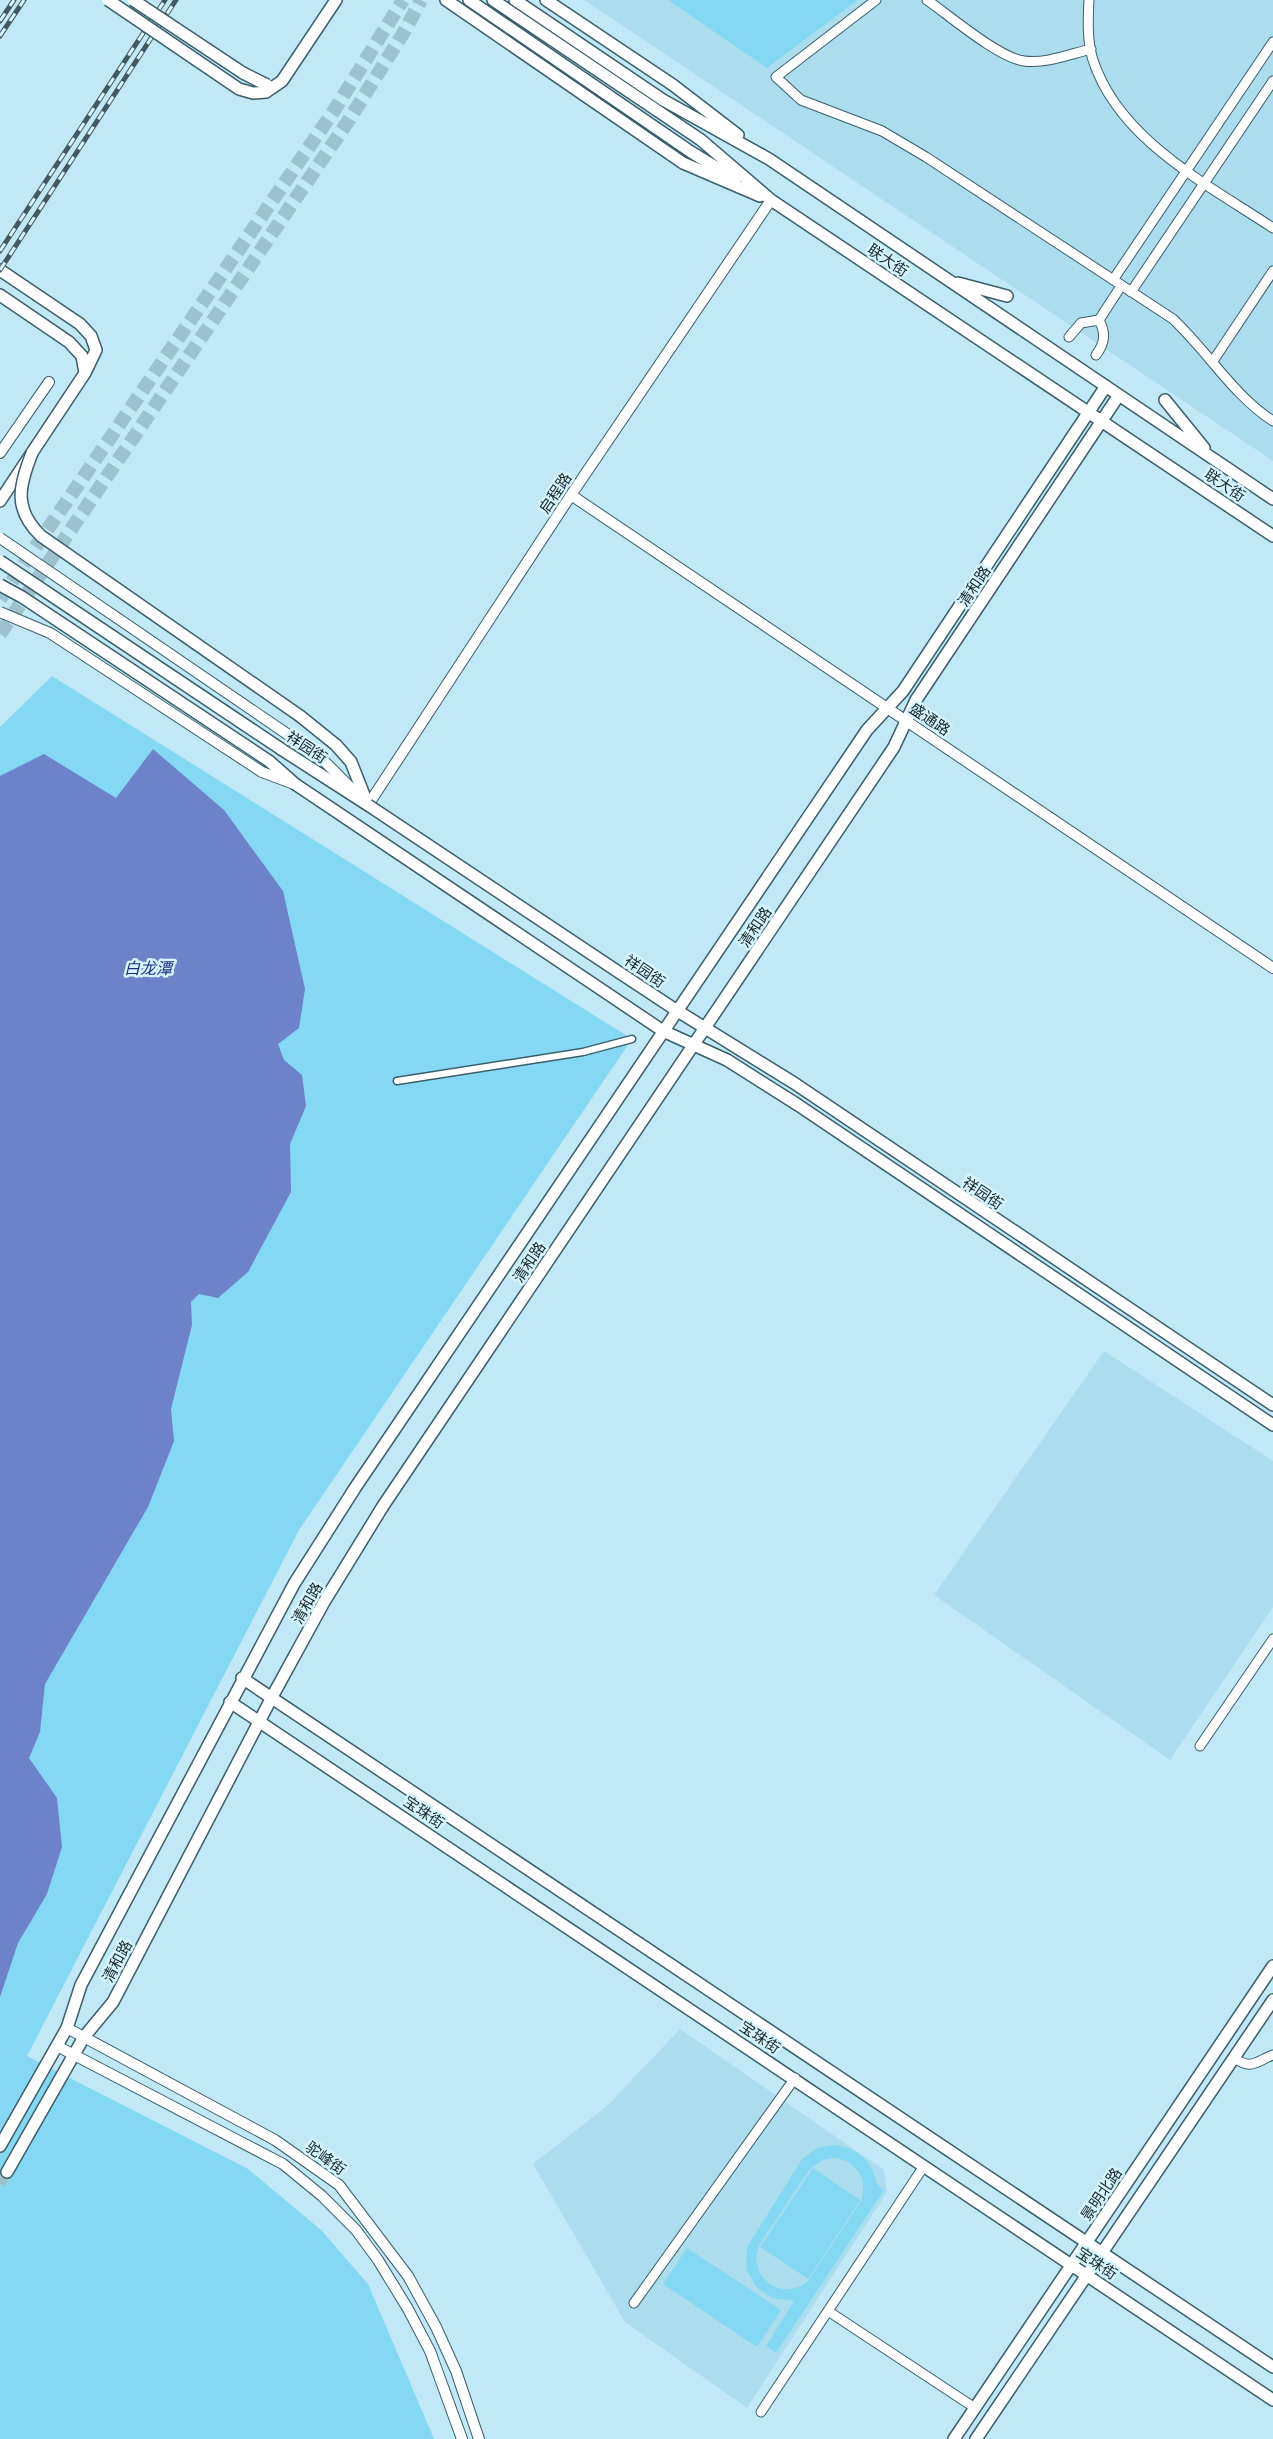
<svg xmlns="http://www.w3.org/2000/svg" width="1273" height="2439" viewBox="0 0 1273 2439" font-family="'Public Sans','Noto Sans SC',sans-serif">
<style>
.built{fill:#acddee}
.green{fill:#85d8f3;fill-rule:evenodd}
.water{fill:#6c82c9}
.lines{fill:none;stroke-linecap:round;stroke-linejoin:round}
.secondary-tunnel{stroke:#9ec1ce;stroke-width:11;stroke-dasharray:11 5.5;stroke-linecap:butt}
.primary-tunnel{stroke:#9ec1ce;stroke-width:14;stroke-dasharray:14 7;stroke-linecap:butt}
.pedestrian-casing{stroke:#3a5e6a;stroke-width:9}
.minor-casing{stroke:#3a5e6a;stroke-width:11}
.tertiary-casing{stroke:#3a5e6a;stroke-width:12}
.secondary-casing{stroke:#3a5e6a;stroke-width:14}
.pedestrian{stroke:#fff;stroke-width:6}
.minor{stroke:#fff;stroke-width:9}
.tertiary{stroke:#fff;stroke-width:10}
.secondary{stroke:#fff;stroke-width:11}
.rail-casing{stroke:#435960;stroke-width:5}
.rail{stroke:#d4f4ff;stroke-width:3;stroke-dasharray:9;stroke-linecap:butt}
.tertiary-bridge-casing{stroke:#3a5e6a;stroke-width:12;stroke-linecap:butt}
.secondary-bridge-casing{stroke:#3a5e6a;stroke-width:14;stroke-linecap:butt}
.tertiary-bridge{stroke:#fff;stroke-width:10}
.secondary-bridge{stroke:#fff;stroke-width:11}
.labels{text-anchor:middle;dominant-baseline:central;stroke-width:5;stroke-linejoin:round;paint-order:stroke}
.street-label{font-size:15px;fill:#17272c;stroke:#d4f4ff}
.water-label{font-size:16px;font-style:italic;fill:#1e2b7f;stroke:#d4f4ff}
</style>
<rect width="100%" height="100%" fill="#c0e8f6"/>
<path class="built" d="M584,0H1273V461Z
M1104,1351L1273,1461V1607L1170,1760L934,1595Z
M680,2029L884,2170L887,2192L747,2408L625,2322L533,2164L607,2106Z"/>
<path class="green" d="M668,0H858L767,68Z
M52,676L632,1039L299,1530L27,2056L248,2169L321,2230L368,2284L434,2439H0V727Z
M834,2145C852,2147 868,2156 874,2174C877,2183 876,2185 884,2190L776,2353L766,2346L794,2301L772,2298L757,2288L746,2269L747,2247L802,2159L817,2148ZM834,2158C856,2160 869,2180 861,2201L808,2281C799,2288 788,2292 776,2287C761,2281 753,2264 758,2249C761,2240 769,2231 774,2223C787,2204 798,2185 811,2168L823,2160Z
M813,2168L860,2200L808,2279L760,2247Z
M687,2248L781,2310L757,2347L663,2284Z"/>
<path class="water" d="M153,749L224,810L283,891L305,989L299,1028L278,1044L284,1060L302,1075L306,1106L290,1144L291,1192L248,1272L218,1298L199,1294L191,1302L192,1325L171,1409L174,1441L148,1507L45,1684L40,1732L29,1758L57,1798L62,1847L47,1894L18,1943L0,1997V776L44,754L116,798Z"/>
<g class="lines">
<path class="secondary-tunnel" d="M0,2184L7,2172"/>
<path class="primary-tunnel" d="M0,599L335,109L403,0
M0,634L347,123L404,32L421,0"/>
<g class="pedestrian-casing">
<path id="pedestrian" d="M397,1081L583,1052L632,1039"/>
</g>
<g class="minor-casing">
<path id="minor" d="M876,0L776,77L801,100L882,131L926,157L1173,319C1208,352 1233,395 1273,421
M927,0C950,16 999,58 1024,61C1046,64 1070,54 1091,49
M1089,0C1088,19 1087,42 1093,60C1119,140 1207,184 1273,228
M1113,280L1273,42
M1131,292L1273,81
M1099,320L1121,286
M1069,337L1081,323L1099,320
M1096,355C1105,343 1106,333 1099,320
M1213,361L1273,271
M1200,1746L1273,1639
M1234,2058C1252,2070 1255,2062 1273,2055
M634,2303L795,2078
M828,2311L975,2408
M761,2412L924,2166"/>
</g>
<g class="tertiary-casing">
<path id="tertiary" d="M0,453L49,382
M571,495L1273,968
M290,736L322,759L368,805L571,495L771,200
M262,772L294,784
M67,2028L275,2140L339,2185L408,2276L436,2327L456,2371L479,2439
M57,2046L283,2164L322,2196L356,2230L378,2260L408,2309L430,2351L462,2439"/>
</g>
<g class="secondary-casing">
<path id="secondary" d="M446,0L683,163L760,196
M469,0L691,152L735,179
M493,0L701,140L771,200L1273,536
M515,0L663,100L769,159L1273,499
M546,0L673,85L738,135
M266,92L282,81L336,0
M0,270L80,324L91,336L96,350L85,373
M958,283L1007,296
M0,295L69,342L82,356L85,373L0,501
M1165,400L1204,448
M300,716L336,745L351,762L368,805
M281,749L368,805
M269,761L295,784
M620,973L676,1010L794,1083L1273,1405
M608,994L663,1031L727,1060L798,1105L1273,1425
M242,1678L1273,2367
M230,1702L1273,2400
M0,2146L67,2028L81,1985L294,1584L355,1488L867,730L903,691L1106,386
M7,2172L84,2037L113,2002L272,1697L324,1602L383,1506L894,747L916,700L1119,395
M954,2439L1273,1966
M976,2439L1273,2000"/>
</g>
<use href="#pedestrian" class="pedestrian"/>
<use href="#minor" class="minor"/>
<use href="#tertiary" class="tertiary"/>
<use href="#secondary" class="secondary"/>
<g class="rail-casing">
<path id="rail" d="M0,21L14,0
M0,36L24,0
M0,251L165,0
M0,270L176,0"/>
</g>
<use href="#rail" class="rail"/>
<g class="tertiary-bridge-casing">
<path id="tertiary-bridge" d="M0,538L290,736
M0,612L50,633L262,772"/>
</g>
<g class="secondary-bridge-casing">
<path id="secondary-bridge" d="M108,0L239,89L253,93L266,92
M133,0L243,73L267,85
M32,453C19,486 13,509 41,536L300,716
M0,561L281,749
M0,585L22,597L269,761
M295,784L608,994
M368,805L620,973"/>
</g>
<use href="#tertiary-bridge" class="tertiary-bridge"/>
<use href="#secondary-bridge" class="secondary-bridge"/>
</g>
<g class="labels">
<g class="street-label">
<text transform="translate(888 260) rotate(34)">联大街</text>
<text transform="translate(1225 485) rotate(34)">联大街</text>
<text transform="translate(555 493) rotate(-56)">启程路</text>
<text transform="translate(974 586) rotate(-56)">清和路</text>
<text transform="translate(930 719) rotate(34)">盛通路</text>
<text transform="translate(307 747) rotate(33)">祥园街</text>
<text transform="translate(755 927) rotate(-56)">清和路</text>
<text transform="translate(645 971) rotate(34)">祥园街</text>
<text transform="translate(983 1193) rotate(34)">祥园街</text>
<text transform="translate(529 1262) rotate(-56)">清和路</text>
<text transform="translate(307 1603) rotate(-60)">清和路</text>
<text transform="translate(424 1812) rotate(34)">宝珠街</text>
<text transform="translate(117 1961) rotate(-62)">清和路</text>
<text transform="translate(760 2037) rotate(34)">宝珠街</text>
<text transform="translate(326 2158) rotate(36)">驼峰街</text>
<text transform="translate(1101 2194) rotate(-56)">景明北路</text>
<text transform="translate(1097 2263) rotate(34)">宝珠街</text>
</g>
<g class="water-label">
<text x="148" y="968">白龙潭</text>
</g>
</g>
</svg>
